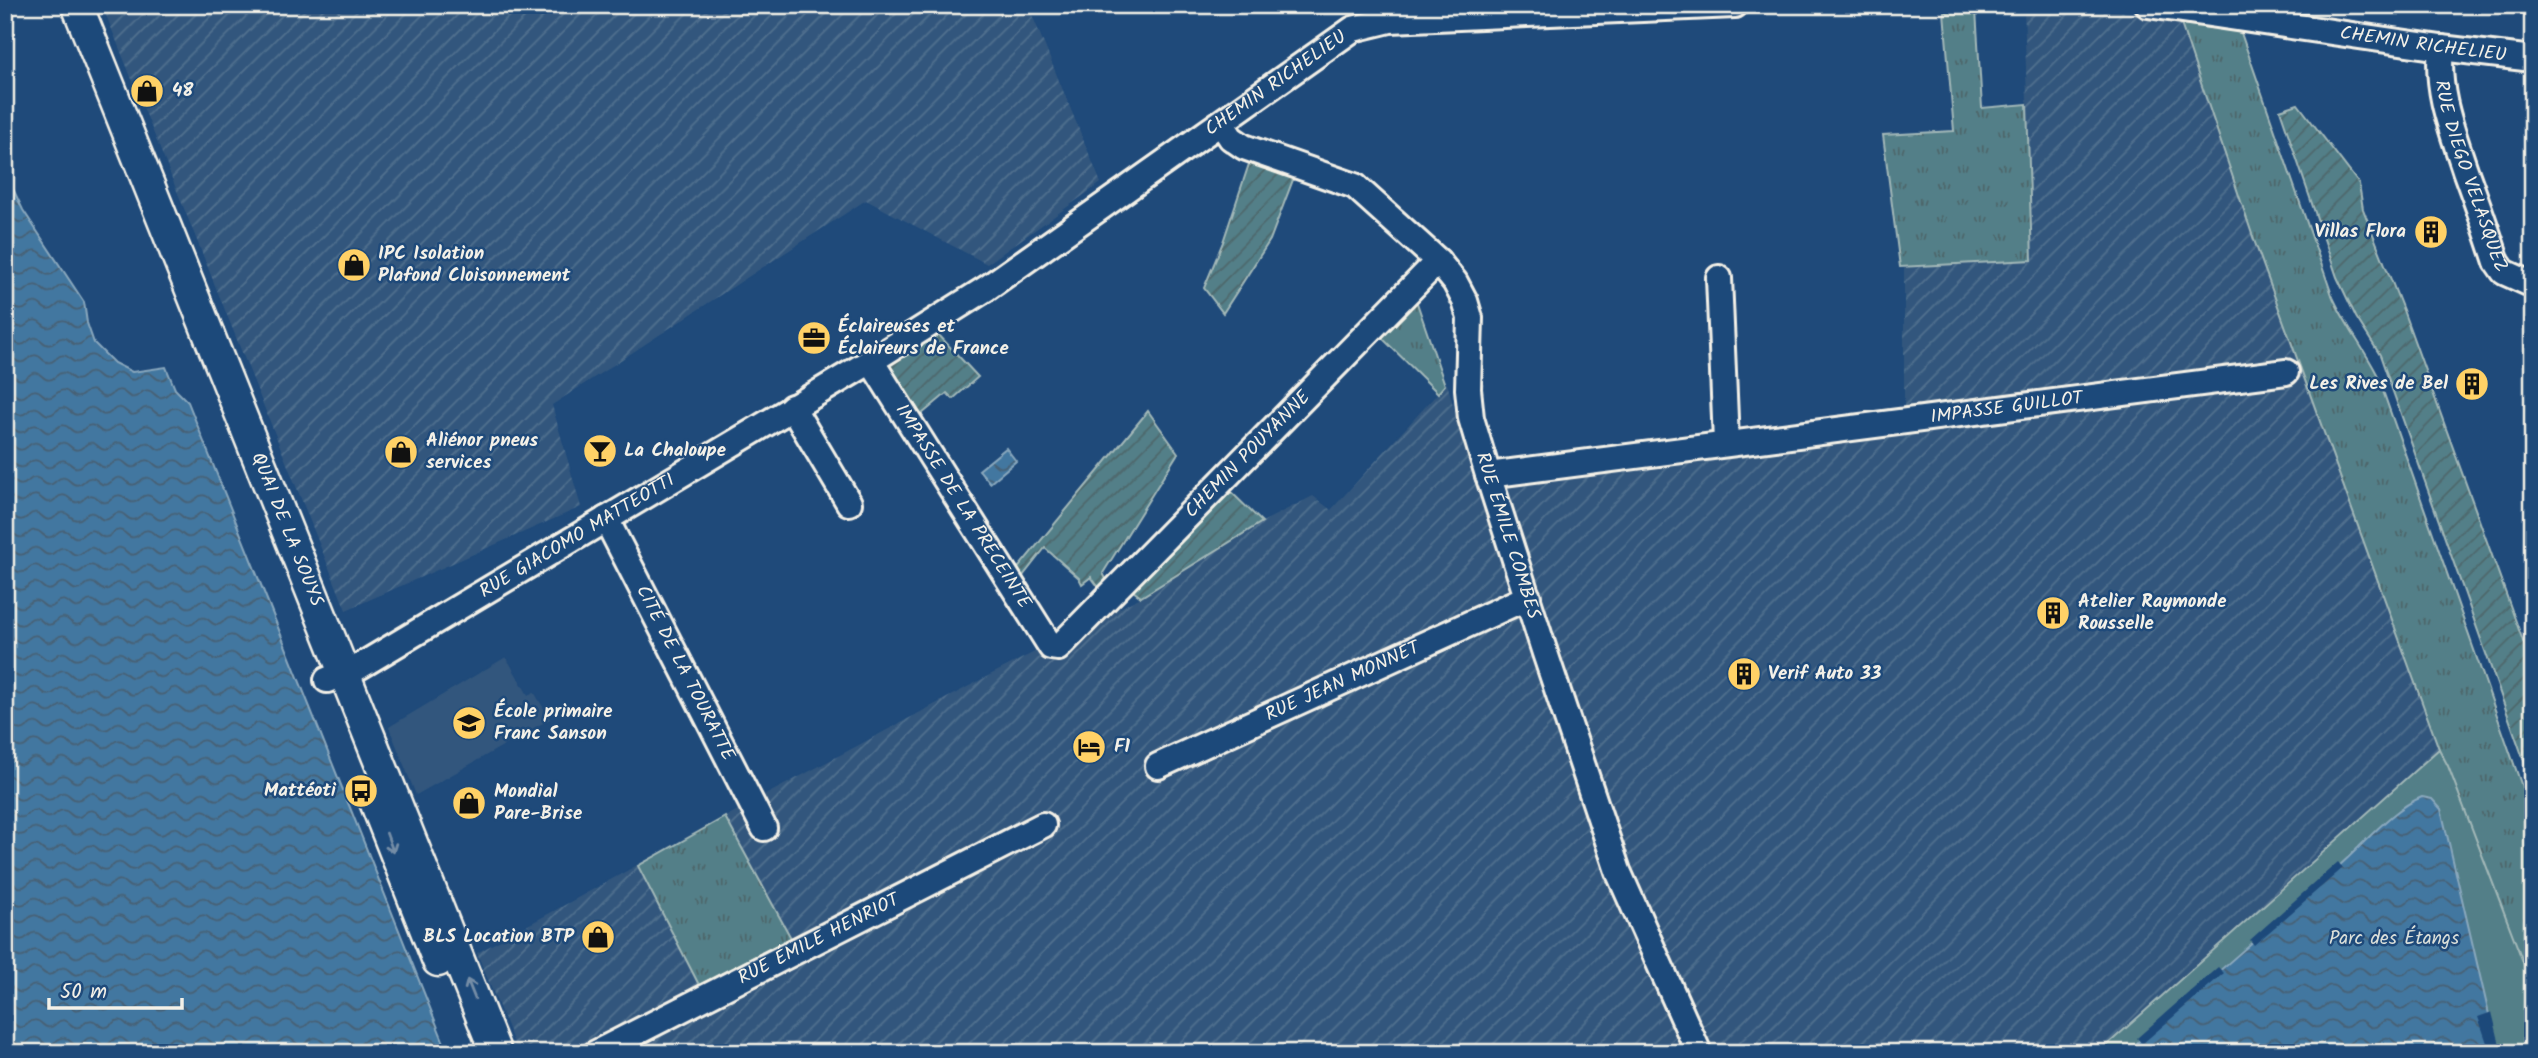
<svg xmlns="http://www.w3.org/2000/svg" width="2538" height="1058" viewBox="0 0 2538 1058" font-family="Kalam,sans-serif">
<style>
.built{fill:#33577d}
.industrial{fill:url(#industrial-furrows)}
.grass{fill:url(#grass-tufts);stroke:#a3b8b8;stroke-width:2}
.park{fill:#527f88;stroke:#a3b8b8;stroke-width:2}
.garden{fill:url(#garden-furrows);stroke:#a3b8b8;stroke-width:2}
.water{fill:url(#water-waves);stroke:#8aa8bd;stroke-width:2}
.pier{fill:#1f4a7a}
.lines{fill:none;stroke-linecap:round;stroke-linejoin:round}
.minor-casing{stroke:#f4f1e8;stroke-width:30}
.major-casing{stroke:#f4f1e8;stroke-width:35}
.minor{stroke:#1f4a7a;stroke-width:24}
.major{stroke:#1f4a7a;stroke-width:30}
.oneway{stroke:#748da6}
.labels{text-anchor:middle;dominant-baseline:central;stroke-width:5;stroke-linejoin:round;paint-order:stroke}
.street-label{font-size:19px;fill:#f4f1e8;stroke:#1f4a7a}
.poi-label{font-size:19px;font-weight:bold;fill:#f4f1e8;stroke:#1f4a7a;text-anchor:start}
.park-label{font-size:19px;fill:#dce0da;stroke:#1f4a7a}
</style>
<defs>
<pattern id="industrial-furrows" width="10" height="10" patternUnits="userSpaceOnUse" patternTransform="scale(1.75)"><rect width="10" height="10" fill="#33577d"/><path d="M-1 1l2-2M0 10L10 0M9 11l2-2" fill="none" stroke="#51708f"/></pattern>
<pattern id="grass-tufts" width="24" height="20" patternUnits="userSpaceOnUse" patternTransform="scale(1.75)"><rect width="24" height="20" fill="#527f88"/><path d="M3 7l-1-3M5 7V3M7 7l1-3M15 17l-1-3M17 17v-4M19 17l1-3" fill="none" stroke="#4e666a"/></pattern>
<pattern id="garden-furrows" width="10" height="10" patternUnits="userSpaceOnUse" patternTransform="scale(1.75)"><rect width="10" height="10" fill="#527f88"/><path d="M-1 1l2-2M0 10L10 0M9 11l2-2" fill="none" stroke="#4e666a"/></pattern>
<pattern id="water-waves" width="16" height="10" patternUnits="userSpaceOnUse" patternTransform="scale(1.75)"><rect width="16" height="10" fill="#4377a0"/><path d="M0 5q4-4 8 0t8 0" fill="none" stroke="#466073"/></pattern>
</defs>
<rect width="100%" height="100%" fill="#1f4a7a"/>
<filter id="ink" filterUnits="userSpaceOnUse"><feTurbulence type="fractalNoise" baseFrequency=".0143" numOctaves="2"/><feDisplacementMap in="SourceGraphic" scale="14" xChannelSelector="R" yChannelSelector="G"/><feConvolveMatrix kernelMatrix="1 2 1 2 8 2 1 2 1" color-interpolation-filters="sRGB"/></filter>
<g filter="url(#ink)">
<path class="built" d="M506,657L528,695L534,692L550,719L416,795L389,727Z"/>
<path class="industrial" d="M102,5H1028L1101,183L987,264L866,200L552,405L581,507L346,610Z
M2024,5H2088L2181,23L2254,240L2439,749L2098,1053H518L477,953L756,800L988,676L1141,597L1262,522L1313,496L1331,510L1447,383L1475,484L1904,430V267L2032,259Z"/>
<path class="grass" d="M1976,10L1982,108L2027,104L2032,260L1900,267L1883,135L1954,131L1944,12Z
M2181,24L2230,29L2241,33L2332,295C2344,323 2363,347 2377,374L2533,818V1028L2412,774L2439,749L2254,240Z
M1414,294L1445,385L1438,393L1377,333Z
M725,817L791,938L699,985L638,866Z"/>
<path class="park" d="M2439,749L2448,766L2533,988V1053H2098Z"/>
<path class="garden" d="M2298,104L2359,184L2363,209L2403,310L2527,652L2533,670V786L2380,355L2356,317L2337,277L2280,110Z
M1250,161L1294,177L1270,240L1223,313L1204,288L1223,242Z
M937,333L978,377L953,399L947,393L916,419L884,369Z
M1148,411L1178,453L1103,573L1107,581L1100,589L1091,577L1082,584L1079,578L1045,548L1019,581L1014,573Z
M1228,489L1262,522L1141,597L1129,588Z"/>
<path class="water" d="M5,172L23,210L84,302L87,323L94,343L114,363L132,372L166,367L175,389L188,402L448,1053H5Z
M1006,448L1016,461L990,483L979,470Z
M2422,797L2432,799L2441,809L2498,1053H2131L2138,1042C2205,983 2273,925 2340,865C2364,844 2393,808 2422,797Z"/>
<path class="pier" d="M2338,862L2343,868L2254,945L2250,940Z
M2218,967L2224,973L2142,1044L2137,1038Z
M2492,1012L2502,1053H2477L2475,1048L2487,1043L2478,1017Z"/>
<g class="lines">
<g class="minor-casing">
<g id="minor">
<path id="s1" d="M2148,5L2441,48L2533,59"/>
<path id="s2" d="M2441,48C2436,91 2452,130 2465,170C2476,200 2487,231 2497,262L2504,272L2533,285"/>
<path id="s3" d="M1221,123L1231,138L1244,147L1355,186L1438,261L1455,282L1465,301L1470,318L1468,389L1471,418L1488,475L1545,653L1618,871L1699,1053"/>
<path d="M1719,278L1726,442"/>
<path id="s4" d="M871,361L1051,647L1058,648L1438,261"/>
<path d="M792,407L849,503"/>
<path id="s5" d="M1488,475L2286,372"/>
<path id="s6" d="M606,519L764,828"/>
<path id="s7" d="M327,680L357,668L871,361L987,288L1353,29L1390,20L1735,5"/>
<path id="s8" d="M1158,766L1528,597"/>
<path id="s9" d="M596,1053L1043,825"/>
</g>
</g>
<g class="major-casing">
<g id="major">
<path id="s10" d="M77,5L496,1053"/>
<path d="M374,799L438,961"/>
</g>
</g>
<use href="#minor" class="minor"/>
<use href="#major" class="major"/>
</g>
<defs><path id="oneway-shaft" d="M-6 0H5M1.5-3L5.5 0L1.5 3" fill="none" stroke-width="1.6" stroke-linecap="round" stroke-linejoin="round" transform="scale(1.75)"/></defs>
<g class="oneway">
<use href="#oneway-shaft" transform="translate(390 843) rotate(70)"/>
<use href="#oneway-shaft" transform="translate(471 989) rotate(-112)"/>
</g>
</g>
<defs>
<g id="shop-disc" transform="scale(1.75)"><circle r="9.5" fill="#ffd166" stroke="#1f4a7a"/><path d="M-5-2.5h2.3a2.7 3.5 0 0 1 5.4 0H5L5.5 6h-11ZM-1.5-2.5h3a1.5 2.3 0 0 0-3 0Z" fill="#111"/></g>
<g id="building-disc" transform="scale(1.75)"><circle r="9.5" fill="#ffd166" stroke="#1f4a7a"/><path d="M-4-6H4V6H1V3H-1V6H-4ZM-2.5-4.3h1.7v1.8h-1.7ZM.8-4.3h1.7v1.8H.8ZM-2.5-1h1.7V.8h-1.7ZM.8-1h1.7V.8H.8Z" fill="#111"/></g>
<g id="office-disc" transform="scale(1.75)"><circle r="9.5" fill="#ffd166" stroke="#1f4a7a"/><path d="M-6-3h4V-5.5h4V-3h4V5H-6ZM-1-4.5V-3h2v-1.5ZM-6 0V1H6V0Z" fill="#111"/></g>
<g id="bar-disc" transform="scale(1.75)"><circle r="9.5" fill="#ffd166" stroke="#1f4a7a"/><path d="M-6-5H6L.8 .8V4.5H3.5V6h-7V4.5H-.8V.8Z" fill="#111"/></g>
<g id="school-disc" transform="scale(1.75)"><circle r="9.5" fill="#ffd166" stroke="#1f4a7a"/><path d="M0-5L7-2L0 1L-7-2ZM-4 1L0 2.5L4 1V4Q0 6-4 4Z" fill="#111"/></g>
<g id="hotel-disc" transform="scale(1.75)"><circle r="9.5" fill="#ffd166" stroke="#1f4a7a"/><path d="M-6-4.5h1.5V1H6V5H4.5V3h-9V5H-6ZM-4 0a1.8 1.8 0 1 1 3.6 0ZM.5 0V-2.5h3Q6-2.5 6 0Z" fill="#111"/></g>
<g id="bus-disc" transform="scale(1.75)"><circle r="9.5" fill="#ffd166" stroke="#1f4a7a"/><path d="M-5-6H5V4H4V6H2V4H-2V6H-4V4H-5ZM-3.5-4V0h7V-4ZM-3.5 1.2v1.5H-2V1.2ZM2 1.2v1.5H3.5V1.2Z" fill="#111"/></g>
</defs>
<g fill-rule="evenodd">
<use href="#shop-disc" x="147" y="91"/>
<use href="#building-disc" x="2431" y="232"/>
<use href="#shop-disc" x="354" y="265"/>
<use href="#office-disc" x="814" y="338"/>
<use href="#building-disc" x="2472" y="384"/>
<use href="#bar-disc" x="600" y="451"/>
<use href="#shop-disc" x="401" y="452"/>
<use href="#building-disc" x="2053" y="613"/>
<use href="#building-disc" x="1744" y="674"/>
<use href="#school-disc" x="469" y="723"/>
<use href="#hotel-disc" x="1089" y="747"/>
<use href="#bus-disc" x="361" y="791"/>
<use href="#shop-disc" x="469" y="803"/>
<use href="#shop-disc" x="598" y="937"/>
</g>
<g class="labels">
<g class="street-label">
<text stroke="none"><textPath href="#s1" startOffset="278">CHEMIN RICHELIEU</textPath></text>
<text stroke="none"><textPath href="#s7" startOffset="1122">CHEMIN RICHELIEU</textPath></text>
<text stroke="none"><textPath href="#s2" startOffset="133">RUE DIEGO VELASQUEZ</textPath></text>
<text stroke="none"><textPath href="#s5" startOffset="523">IMPASSE GUILLOT</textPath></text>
<text stroke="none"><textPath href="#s4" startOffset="616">CHEMIN POUYANNE</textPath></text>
<text stroke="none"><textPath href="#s4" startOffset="172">IMPASSE DE LA PRÉCEINTE</textPath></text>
<text stroke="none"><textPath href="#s10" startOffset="565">QUAI DE LA SOUYS</textPath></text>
<text stroke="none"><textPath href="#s3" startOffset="553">RUE ÉMILE COMBES</textPath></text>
<text stroke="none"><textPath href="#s7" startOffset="289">RUE GIACOMO MATTEOTTI</textPath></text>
<text stroke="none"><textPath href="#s6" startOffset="173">CITÉ DE LA TOURATTE</textPath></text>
<text stroke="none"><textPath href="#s8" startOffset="203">RUE JEAN MONNET</textPath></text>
<text stroke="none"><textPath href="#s9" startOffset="250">RUE ÉMILE HENRIOT</textPath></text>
</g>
<g class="poi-label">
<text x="172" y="91">48</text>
<text x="2406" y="232" text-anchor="end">Villas Flora</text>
<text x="378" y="254">IPC Isolation<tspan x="378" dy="22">Plafond Cloisonnement</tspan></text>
<text x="838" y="327">Éclaireuses et<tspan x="838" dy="22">Éclaireurs de France</tspan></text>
<text x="2448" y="384" text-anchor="end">Les Rives de Bel</text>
<text x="426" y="441">Aliénor pneus<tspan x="426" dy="22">services</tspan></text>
<text x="624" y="451">La Chaloupe</text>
<text x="2078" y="602">Atelier Raymonde<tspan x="2078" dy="22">Rousselle</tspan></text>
<text x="1768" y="674">Verif Auto 33</text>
<text x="494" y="712">École primaire<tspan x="494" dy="22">Franc Sanson</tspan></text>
<text x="1114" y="747">F1</text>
<text x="336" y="791" text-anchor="end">Mattéoti</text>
<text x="494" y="792">Mondial<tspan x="494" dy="22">Pare-Brise</tspan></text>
<text x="574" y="937" text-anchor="end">BLS Location BTP</text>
</g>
<g class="park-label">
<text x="2394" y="939">Parc des Étangs</text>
</g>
</g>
<rect width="2538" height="1058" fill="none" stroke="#1f4a7a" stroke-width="28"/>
<rect x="14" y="14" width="2510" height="1030" fill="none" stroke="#f4f1e8" stroke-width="2.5" filter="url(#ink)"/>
<path d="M49 998v10h133v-10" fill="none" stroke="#f4f1e8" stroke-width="3.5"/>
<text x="60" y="998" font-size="21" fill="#f4f1e8" stroke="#1f4a7a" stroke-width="5" paint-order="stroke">50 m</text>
</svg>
